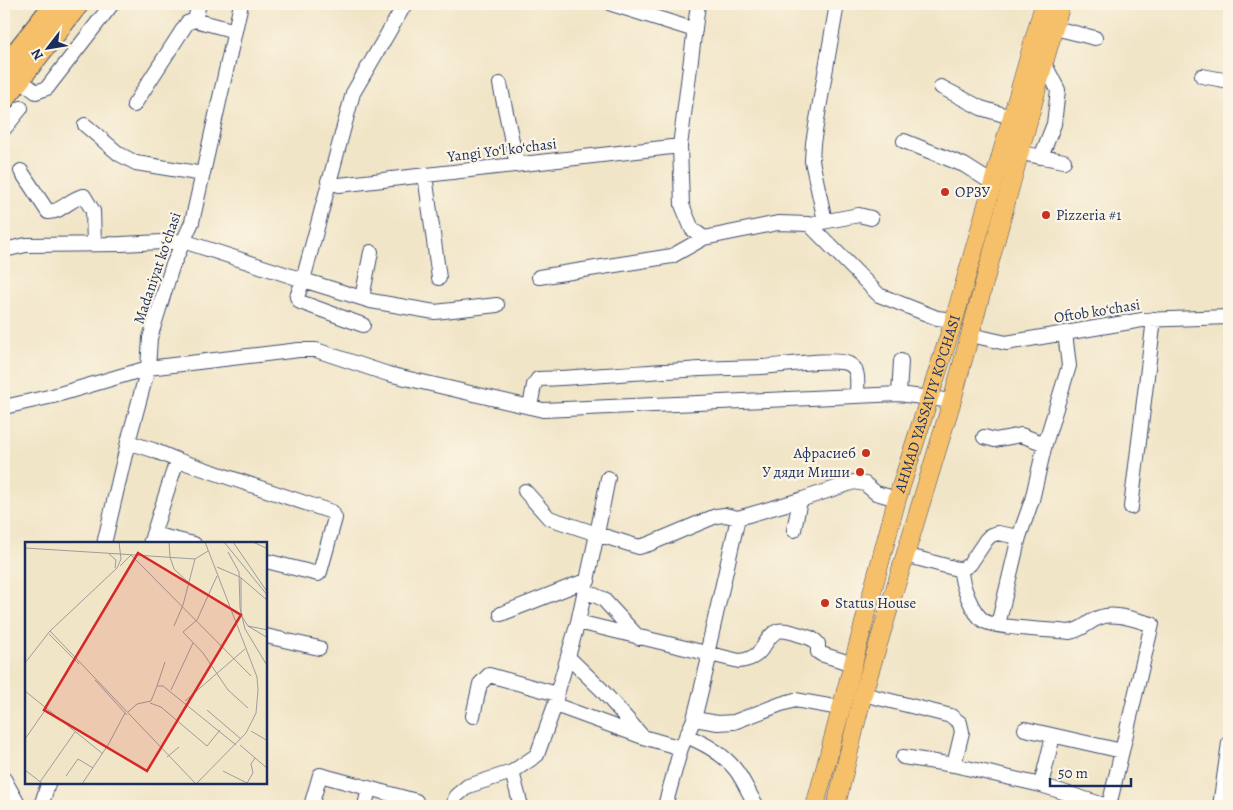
<svg xmlns="http://www.w3.org/2000/svg" width="1233" height="810" viewBox="0 0 1233 810" font-family="Alegreya,serif">
<style>
.lines{fill:none;stroke-linecap:round;stroke-linejoin:round}
.minor-casing{stroke:#3b4a6e;stroke-width:16}
.major-casing{stroke:#3b4a6e;stroke-width:19}
.highway-casing{stroke:#3b4a6e;stroke-width:23}
.minor{stroke:#fff;stroke-width:14}
.major{stroke:#f6c06b;stroke-width:18}
.highway{stroke:#f6c06b;stroke-width:21}
.poi-dot{fill:#c8321e;stroke:#fcf5e5;stroke-width:2}
.labels{text-anchor:middle;dominant-baseline:central;stroke-width:4.5;stroke-linejoin:round;paint-order:stroke}
.street-label{font-size:15px;fill:#1b2f5e;stroke:#fcf5e5}
.poi-label{font-size:15px;fill:#1b2f5e;stroke:#fcf5e5;text-anchor:start}
.inset-road{fill:none;stroke:#9b9c9d;stroke-width:1}
.view{fill:#d62828;fill-opacity:0.15;stroke:#d62828;stroke-width:2.5}
.inset-edge{fill:none;stroke:#1b2f5e;stroke-width:2.5}
</style>
<rect width="100%" height="100%" fill="#fcf5e5"/>
<filter id="ink" filterUnits="userSpaceOnUse"><feTurbulence type="fractalNoise" baseFrequency=".02" numOctaves="2"/><feDisplacementMap in="SourceGraphic" scale="10" xChannelSelector="R" yChannelSelector="G"/><feConvolveMatrix kernelMatrix="1 2 1 2 8 2 1 2 1" color-interpolation-filters="sRGB"/></filter>
<filter id="wash" filterUnits="userSpaceOnUse"><feTurbulence type="fractalNoise" baseFrequency=".0096" numOctaves="4" result="noise"/><feDisplacementMap in="SourceGraphic" scale="20" xChannelSelector="R" yChannelSelector="G"/><feGaussianBlur stdDeviation="1.12" result="paint"/><feColorMatrix in="noise" values="0 0 0 0 0 0 0 0 0 0 0 0 0 0 0 0 0 1.4 0 .05"/><feComposite in="paint" operator="in"/></filter>
<g filter="url(#wash)">
<rect width="100%" height="100%" fill="#f1e5c7"/>
</g>
<g filter="url(#ink)">
<g class="lines">
<g class="minor-casing">
<path id="minor" d="M612,4L695,30
M698,4L680,146L682,205L692,229L704,238L778,223L809,224L879,295L937,318L954,320
M195,20L199,4
M1055,28L1095,38
M1202,76L1229,81
M19,79L36,92L47,88L112,4
M500,84L517,165
M941,87L981,108L1011,117
M134,105L187,23L195,20L235,31
M85,125L119,154L136,163L203,174
M4,129L21,108
M904,141L964,165L994,184
M1010,151L1064,161
M1041,157L1054,124L1058,90L1044,63
M21,171L48,212C61,213 70,198 84,196L93,211L94,243
M425,175L439,278
M328,181L339,185L680,146
M825,221L812,161L813,143L837,4
M817,223L859,215L871,218
M4,250L26,245L121,244L183,241L303,280L353,93L405,4
M539,277L672,256L704,238
M362,298L371,252
M363,325L300,302L297,297L303,280L371,301L435,312L497,305
M971,335L1006,343L1142,320L1229,317
M899,394L901,361
M4,407L53,396L148,368L299,350H316L388,374L543,410L899,394L952,401
M530,407L534,385L538,379C588,377 637,372 686,370C711,368 737,368 762,367C780,366 835,357 849,364C860,369 857,384 857,395
M984,437L995,440L1021,435L1045,444
M128,442L153,450L177,460L150,544
M177,460L332,512L335,518L320,572L318,574L266,561
M608,478L597,534L639,547L649,544L716,516L725,515L738,518
M525,491L549,518L597,534L578,622L739,661C766,659 763,636 778,631C785,629 794,633 801,635C808,637 814,638 818,644V652L821,654L853,664
M1131,507L1154,319
M794,530L800,500
M153,534L194,544
M104,544L128,442L148,368L150,338L172,267L192,222L241,4
M905,555L961,570C961,584 972,613 984,621C995,628 1053,630 1069,632C1086,629 1087,621 1101,617C1116,612 1137,621 1152,624L1109,806
M961,570L970,564L986,540L991,535L998,533L1019,537
M585,591L603,599L639,638
M501,614L577,584L588,581
M998,625L1019,537L1032,500L1045,444L1069,366L1065,333
M266,636L319,648
M568,657L601,689L642,736
M863,694L951,716L960,723L962,732L954,765L1041,785L1107,806
M555,705L643,737L681,748L665,806
M473,716L480,684L489,675L557,694
M694,719L718,723L734,722L781,704L795,700L840,708
M1025,729L1122,751
M686,736C704,743 723,754 735,769C744,780 749,795 757,806
M681,748L694,719L708,662L707,654L738,518L800,500L854,482L865,484L876,493L897,499
M903,757L954,765
M512,772L521,806
M4,779L19,806
M1041,785L1053,736
M41,806L48,784
M311,806L320,775L416,801
M365,806L369,788
M453,806L456,796L468,786L512,772L537,755L555,705L557,694L578,622
M1220,806L1229,743"/>
</g>
<g class="major-casing">
<g id="major">
<path id="s1" d="M815,806L897,499L954,320L1044,4"/>
<path d="M836,806L863,694L952,401L1044,63L1061,4"/>
</g>
</g>
<g class="highway-casing">
<path id="highway" d="M4,68L55,4
M4,99L78,4"/>
</g>
<use href="#minor" class="minor"/>
<use href="#major" class="major"/>
<use href="#highway" class="highway"/>
</g>
</g>
<g class="poi-dot">
<circle cx="945" cy="192" r="5"/>
<circle cx="1046" cy="215" r="5"/>
<circle cx="866" cy="453" r="5"/>
<circle cx="860" cy="472" r="5"/>
<circle cx="825" cy="603" r="5"/>
</g>
<g class="labels">
<g class="street-label">
<text transform="translate(502 150) rotate(-7)">Yangi Yoʻl koʻchasi</text>
<text transform="translate(157 268) rotate(-71)">Madaniyat koʻchasi</text>
<text transform="translate(1097 311) rotate(-9)">Oftob koʻchasi</text>
<text stroke="none"><textPath href="#s1" startOffset="418">AHMAD YASSAVIY KO'CHASI</textPath></text>
</g>
<g class="poi-label">
<text x="955" y="192">ОРЗУ</text>
<text x="1056" y="215">Pizzeria #1</text>
<text x="856" y="453" text-anchor="end">Афрасиеб</text>
<text x="850" y="472" text-anchor="end">У дяди Миши</text>
<text x="835" y="603">Status House</text>
</g>
</g>
<g transform="translate(25 542)">
<rect width="242" height="242" fill="#f1e5c7"/>
<path class="inset-road" d="M144,0L145,15M199,0L243,54M208,0L243,51M228,0L243,7M0,6L95,12M203,10L214,30L215,66L220,87L243,125M84,12L91,18L90,26M95,12L170,17L183,9M106,13L226,134M145,15L149,27L164,41M95,24L106,13M192,25L215,35L243,59M192,34L172,78L158,90L178,111L203,148L223,166M216,36V73L223,84M149,84L158,63L170,17M243,88L223,84L243,96M25,89L171,242M24,92L54,122M0,121L25,89L92,26L96,17L94,0M70,138L102,173M132,144L140,120M146,148L168,101M0,149L78,212M160,159L220,107M125,161L136,165L182,204L195,188M182,168L216,197M103,170L112,162L126,159L132,144H138L211,203M226,189L243,199M0,197L21,167M215,203L243,227M142,215L154,205M0,228L18,242M198,229L222,241L228,231L226,222L230,216M41,234L53,217L68,226M15,240L50,190M57,242L83,203L100,171M171,242L221,191L231,171L233,148L232,135L180,0"/>
<path class="view" d="M113,11L216,73L122,229L19,168Z"/>
<rect width="242" height="242" class="inset-edge"/>
</g>
<rect width="1233" height="810" fill="none" stroke="#fcf5e5" stroke-width="20"/>
<g transform="translate(48 48) rotate(239)" stroke="#fcf5e5" stroke-width="4" paint-order="stroke">
<path d="M0-4L9 19L0 12L-9 19Z" fill="#1b2f5e"/>
<text y="-8" font-size="14" font-weight="bold" text-anchor="middle" fill="#1b2f5e">N</text>
</g>
<path d="M1050 778v8h81v-8" fill="none" stroke="#1b2f5e" stroke-width="2.5"/>
<text x="1058" y="778" font-size="15" fill="#1b2f5e" stroke="#fcf5e5" stroke-width="4" paint-order="stroke">50 m</text>
</svg>
